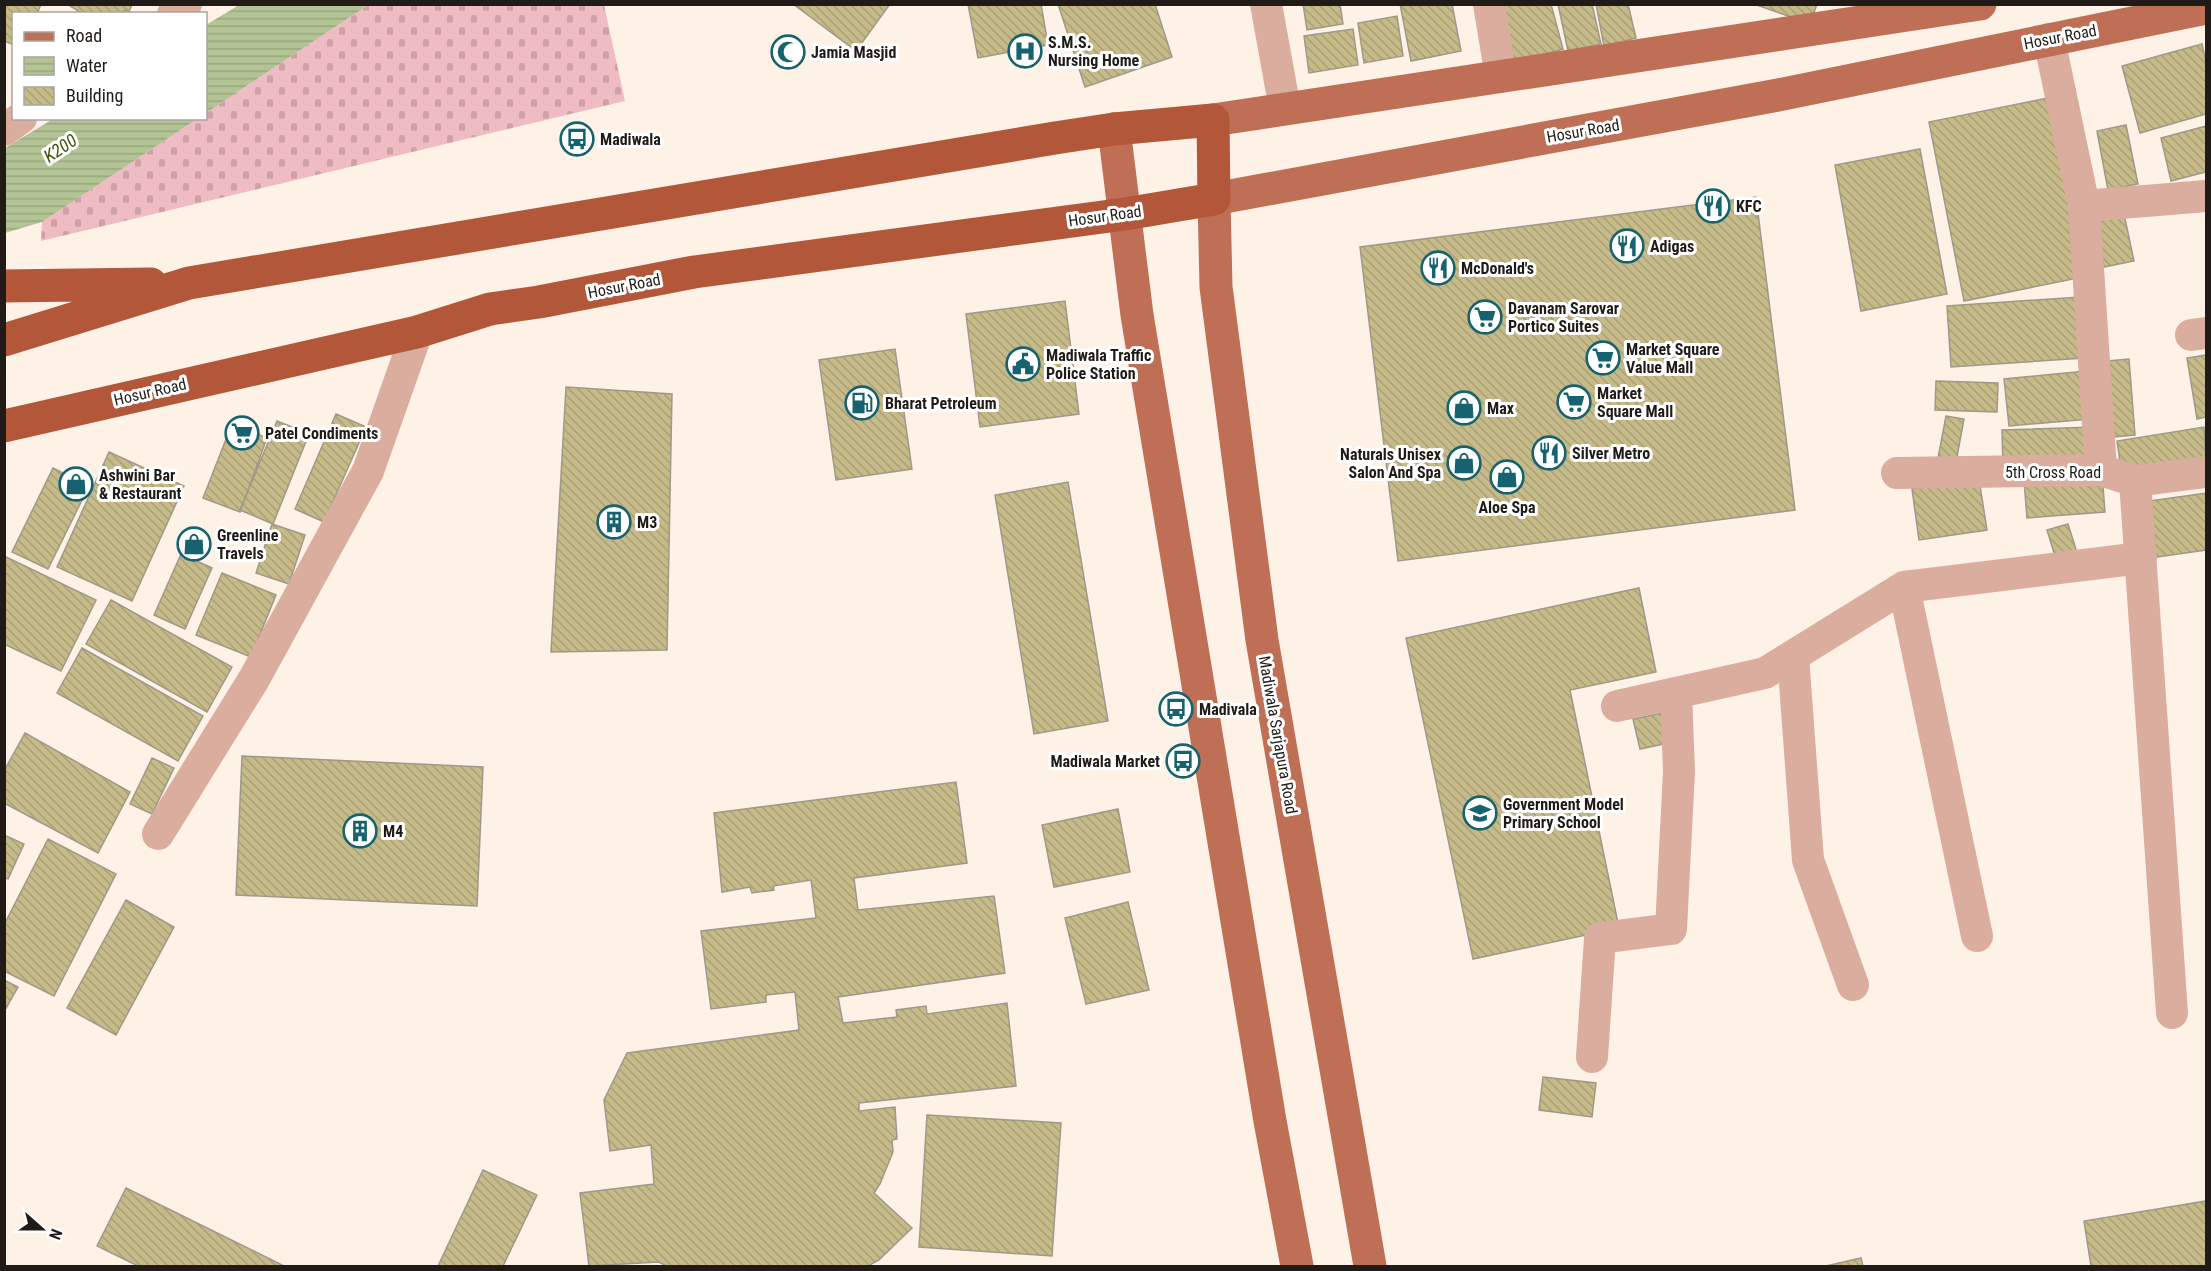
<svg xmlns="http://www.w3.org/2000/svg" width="2211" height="1271" viewBox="0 0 2211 1271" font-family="'Roboto Condensed',sans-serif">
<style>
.cemetery{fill:url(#cemetery-stones)}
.water{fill:url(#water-rules)}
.building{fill:url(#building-back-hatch);stroke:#9e9988;stroke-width:1.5}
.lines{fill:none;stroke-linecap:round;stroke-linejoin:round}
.street{stroke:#daad9f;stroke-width:32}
.primary{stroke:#be6f56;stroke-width:33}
.highway{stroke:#b2573a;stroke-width:33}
.labels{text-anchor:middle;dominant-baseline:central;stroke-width:6;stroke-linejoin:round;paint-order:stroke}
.street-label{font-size:16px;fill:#201b16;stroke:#fff}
.poi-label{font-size:16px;font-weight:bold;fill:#201b16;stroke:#fff;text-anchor:start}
.water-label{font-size:18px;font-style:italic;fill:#3f5208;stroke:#fff}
</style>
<defs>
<pattern id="cemetery-stones" width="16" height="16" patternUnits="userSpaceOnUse" patternTransform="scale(1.5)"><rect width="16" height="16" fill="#efbcc3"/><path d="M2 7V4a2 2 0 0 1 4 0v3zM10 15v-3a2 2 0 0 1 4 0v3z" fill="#cda1a7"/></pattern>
<pattern id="water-rules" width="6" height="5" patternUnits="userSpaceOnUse" patternTransform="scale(1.5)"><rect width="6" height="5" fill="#b2c394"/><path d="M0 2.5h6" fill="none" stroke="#99a77f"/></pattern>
<pattern id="building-back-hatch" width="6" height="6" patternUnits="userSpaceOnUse" patternTransform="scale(1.5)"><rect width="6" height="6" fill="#c6ba89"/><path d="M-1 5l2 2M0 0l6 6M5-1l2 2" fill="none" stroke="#aa9f76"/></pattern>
</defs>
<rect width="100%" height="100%" fill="#fef2e6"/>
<path class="cemetery" d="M368,5H604L625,101L41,241L42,222L197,119L206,118V113Z"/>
<path class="water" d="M239,5V4L368,5L206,113V25Z
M53,119V118L197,119L42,222L5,233V148Z"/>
<path class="building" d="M4,4H41L37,14H14V45L4,41Z
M67,4H132L129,12L125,10L123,14H83Z
M793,4H890L856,51Z
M968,4H1041L1048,45L978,58Z
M1058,4H1155L1172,57L1085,87Z
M1303,4H1340L1343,24L1307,30Z
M1400,4H1452L1461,51L1411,61Z
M1499,4H1551L1563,49L1515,63Z
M1558,4H1592L1601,44L1568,51Z
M1596,4H1628L1636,38L1604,46Z
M1754,4H1817L1810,24Z
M1397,16L1403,56L1364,63L1358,23Z
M1353,29L1358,65L1309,73L1304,36Z
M2202,44L2206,62V114L2140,133L2122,66Z
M2048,98L2083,277L1964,301L1929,122Z
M2126,125L2138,184L2108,190L2097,131Z
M2206,126V172L2171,181L2161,138Z
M1920,149L1947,294L1861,311L1835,165Z
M1756,197L1795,510L1398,561L1360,247Z
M2124,214L2134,261L2104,267L2095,220Z
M2080,297L2084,358L1951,367L1947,306Z
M1065,301L1079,414L980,427L966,314Z
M895,349L912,469L836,480L819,360Z
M2206,355V417L2197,419L2187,358Z
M2129,359L2135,435L2102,438L2096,362Z
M2086,371L2090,419L2009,426L2004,379Z
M1936,381L1998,383L1997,412L1935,410Z
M566,387L672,394L667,650L551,652Z
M336,414L366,427L324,522L295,509Z
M1946,416L1964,419L1956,462L1938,458Z
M277,421L309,434L273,524L240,510Z
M232,424L267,438L240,512L203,498Z
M2094,427L2096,461L2003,467L2002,430Z
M2204,427L2206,462L2122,475L2117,441Z
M109,452L184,486L132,601L57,567Z
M53,468L89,486L48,569L12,552Z
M2102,474L2105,512L2027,518L2024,481Z
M1979,479L1987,530L1919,540L1912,489Z
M1068,482L1108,721L1034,734L995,495Z
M2206,493V550L2151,558L2143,502Z
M272,524L305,535L289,584L256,573Z
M2068,524L2079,559L2058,566L2047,530Z
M181,554L212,568L185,629L154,615Z
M4,556L96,600L61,671L4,644Z
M222,573L276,595L251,657L196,635Z
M1639,588L1656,672L1570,690L1619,928L1473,959L1406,638Z
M111,600L232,667L207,712L86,644Z
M82,648L203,716L178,761L57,693Z
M1668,712L1674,742L1640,749L1633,719Z
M25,733L130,792L98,853L4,803V771Z
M242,756L483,767L477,906L236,895Z
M152,758L174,768L152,814L130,804Z
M956,782L967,863L854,878L858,910L994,896L1005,973L838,997L843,1023L897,1017L896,1010L926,1006L927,1014L1007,1003L1016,1086L859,1103V1111L895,1107L897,1139L892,1140L893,1152L880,1184L874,1193L912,1228L879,1260L868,1266H666L659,1262L589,1266L580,1193L654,1184L651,1145L610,1151L604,1100L627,1053L799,1030L795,992L766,995V1002L711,1009L701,931L816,918L811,880L773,886L774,890L752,893L750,887L722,892L714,813Z
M1118,809L1130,872L1054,887L1042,825Z
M4,835L24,844L8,879L4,877Z
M48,839L116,874L54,996L4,971V925Z
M126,900L174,927L116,1035L67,1008Z
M1128,902L1149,990L1086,1004L1065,918Z
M4,980L18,987L4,1012Z
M1543,1077L1596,1083L1592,1117L1539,1110Z
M927,1115L1061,1123L1052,1256L919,1247Z
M483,1170L537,1195L503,1266H438Z
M126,1188L284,1266H138L97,1246Z
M2206,1201V1266H2091L2084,1221Z
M1861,1258L1863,1266H1826Z"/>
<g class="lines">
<path class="street" d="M1266,4L1285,109
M1489,4L1501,77
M173,14L186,4
M2049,39L2084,206L2101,470
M4,130L21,118
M2084,206L2206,196
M2191,335L2206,333
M1897,473L2101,470L2135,481L2206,472
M2135,481L2172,1013
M1904,587L1977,936
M1793,656L1808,860L1853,985
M1617,706L1765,673L1904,587L2141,558
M158,834L254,679L368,471L417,332
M1592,1057L1600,938L1671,929L1679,771L1676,693"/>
<path class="primary" d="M1213,120L1980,4
M1114,129L1137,315L1270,1121L1297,1266
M1370,1266L1262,640L1216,287L1214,199L1778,95L2206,8"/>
<path class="highway" d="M4,286L151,284
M4,340L189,283L1055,138L1114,129L1213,120L1214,199L1125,214L694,272L539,302L490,309L417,332L4,426"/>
</g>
<defs>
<g id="hospital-ring" transform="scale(1.725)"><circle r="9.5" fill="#fff" stroke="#16626e" stroke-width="1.5"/><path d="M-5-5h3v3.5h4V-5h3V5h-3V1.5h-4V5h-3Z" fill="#16626e"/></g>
<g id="mosque-ring" transform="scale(1.725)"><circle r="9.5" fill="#fff" stroke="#16626e" stroke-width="1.5"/><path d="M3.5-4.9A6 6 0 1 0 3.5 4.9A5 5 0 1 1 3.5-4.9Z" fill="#16626e"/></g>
<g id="bus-ring" transform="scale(1.725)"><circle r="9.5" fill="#fff" stroke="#16626e" stroke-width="1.5"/><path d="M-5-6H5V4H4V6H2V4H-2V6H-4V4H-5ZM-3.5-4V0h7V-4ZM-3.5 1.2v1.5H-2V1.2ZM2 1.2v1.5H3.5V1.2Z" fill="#16626e"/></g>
<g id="restaurant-ring" transform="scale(1.725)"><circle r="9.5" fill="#fff" stroke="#16626e" stroke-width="1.5"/><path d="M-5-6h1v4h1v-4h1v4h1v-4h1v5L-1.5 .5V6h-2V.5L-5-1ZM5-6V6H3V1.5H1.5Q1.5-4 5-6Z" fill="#16626e"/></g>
<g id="supermarket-ring" transform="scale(1.725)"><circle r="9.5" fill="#fff" stroke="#16626e" stroke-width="1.5"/><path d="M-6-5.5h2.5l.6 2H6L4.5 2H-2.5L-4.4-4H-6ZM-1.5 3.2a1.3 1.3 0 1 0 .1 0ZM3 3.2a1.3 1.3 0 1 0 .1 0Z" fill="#16626e"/></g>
<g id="civic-ring" transform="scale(1.725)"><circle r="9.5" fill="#fff" stroke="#16626e" stroke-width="1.5"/><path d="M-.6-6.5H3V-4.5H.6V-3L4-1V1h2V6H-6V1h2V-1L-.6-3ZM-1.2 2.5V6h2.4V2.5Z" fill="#16626e"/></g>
<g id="fuel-ring" transform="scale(1.725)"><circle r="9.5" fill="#fff" stroke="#16626e" stroke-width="1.5"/><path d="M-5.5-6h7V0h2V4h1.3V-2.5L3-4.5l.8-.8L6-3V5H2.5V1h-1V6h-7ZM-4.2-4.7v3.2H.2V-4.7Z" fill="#16626e"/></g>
<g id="shop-ring" transform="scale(1.725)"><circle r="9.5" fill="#fff" stroke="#16626e" stroke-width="1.5"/><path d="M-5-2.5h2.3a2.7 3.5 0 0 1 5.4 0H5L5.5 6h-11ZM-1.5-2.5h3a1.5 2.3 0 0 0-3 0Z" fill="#16626e"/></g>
<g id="building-ring" transform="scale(1.725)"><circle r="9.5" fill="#fff" stroke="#16626e" stroke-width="1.5"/><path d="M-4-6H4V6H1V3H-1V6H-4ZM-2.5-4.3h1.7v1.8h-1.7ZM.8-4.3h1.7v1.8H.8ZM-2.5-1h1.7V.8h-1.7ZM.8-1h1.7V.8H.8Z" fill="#16626e"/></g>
<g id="school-ring" transform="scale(1.725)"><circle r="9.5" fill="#fff" stroke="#16626e" stroke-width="1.5"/><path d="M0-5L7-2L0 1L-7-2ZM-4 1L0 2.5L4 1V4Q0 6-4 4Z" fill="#16626e"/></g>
</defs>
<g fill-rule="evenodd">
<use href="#hospital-ring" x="1025" y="51"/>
<use href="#mosque-ring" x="788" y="52"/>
<use href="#bus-ring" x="577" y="139"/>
<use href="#restaurant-ring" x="1713" y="206"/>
<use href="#restaurant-ring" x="1627" y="246"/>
<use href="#restaurant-ring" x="1438" y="268"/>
<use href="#supermarket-ring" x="1485" y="317"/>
<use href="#supermarket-ring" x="1603" y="358"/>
<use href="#civic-ring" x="1023" y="364"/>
<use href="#supermarket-ring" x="1574" y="402"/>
<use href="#fuel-ring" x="862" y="403"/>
<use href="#shop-ring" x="1464" y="408"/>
<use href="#supermarket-ring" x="242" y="433"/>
<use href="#restaurant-ring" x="1549" y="453"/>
<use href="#shop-ring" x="1464" y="463"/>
<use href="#shop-ring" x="1507" y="477"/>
<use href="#shop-ring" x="76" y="484"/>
<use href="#building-ring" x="614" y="522"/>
<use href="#shop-ring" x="194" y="544"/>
<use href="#bus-ring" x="1176" y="709"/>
<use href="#bus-ring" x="1183" y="761"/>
<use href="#school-ring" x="1480" y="813"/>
<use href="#building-ring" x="360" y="831"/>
</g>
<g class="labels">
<g class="street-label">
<text transform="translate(2060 37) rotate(-11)">Hosur Road</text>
<text transform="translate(1583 131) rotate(-10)">Hosur Road</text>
<text transform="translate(1105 216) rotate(-8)">Hosur Road</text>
<text transform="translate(624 286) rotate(-11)">Hosur Road</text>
<text transform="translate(150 392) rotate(-13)">Hosur Road</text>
<text x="2053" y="472">5th Cross Road</text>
<text transform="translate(1278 735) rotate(80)">Madiwala Sarjapura Road</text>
</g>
<g class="poi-label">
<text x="1048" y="42">S.M.S.<tspan x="1048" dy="18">Nursing Home</tspan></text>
<text x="811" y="52">Jamia Masjid</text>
<text x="600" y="139">Madiwala</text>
<text x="1736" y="206">KFC</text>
<text x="1650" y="246">Adigas</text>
<text x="1461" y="268">McDonald's</text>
<text x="1508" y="308">Davanam Sarovar<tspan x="1508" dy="18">Portico Suites</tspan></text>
<text x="1626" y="349">Market Square<tspan x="1626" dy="18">Value Mall</tspan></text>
<text x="1046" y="355">Madiwala Traffic<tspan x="1046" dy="18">Police Station</tspan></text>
<text x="1597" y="393">Market<tspan x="1597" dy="18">Square Mall</tspan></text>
<text x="885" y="403">Bharat Petroleum</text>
<text x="1487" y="408">Max</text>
<text x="265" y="433">Patel Condiments</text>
<text x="1572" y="453">Silver Metro</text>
<text x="1441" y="454" text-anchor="end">Naturals Unisex<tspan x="1441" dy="18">Salon And Spa</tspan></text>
<text x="99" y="475">Ashwini Bar<tspan x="99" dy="18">&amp; Restaurant</tspan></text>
<text x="1507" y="507" text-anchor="middle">Aloe Spa</text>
<text x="637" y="522">M3</text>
<text x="217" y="535">Greenline<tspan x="217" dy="18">Travels</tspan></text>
<text x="1199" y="709">Madivala</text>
<text x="1160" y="761" text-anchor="end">Madiwala Market</text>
<text x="1503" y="804">Government Model<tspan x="1503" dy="18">Primary School</tspan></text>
<text x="383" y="831">M4</text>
</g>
<g class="water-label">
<text transform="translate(60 148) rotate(-34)">K200</text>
</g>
</g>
<rect width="2211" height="1271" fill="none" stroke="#201b16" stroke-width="12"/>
<rect x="12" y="12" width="195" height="108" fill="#ffffff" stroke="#a6a4a2" stroke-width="1.5"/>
<rect x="24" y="32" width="30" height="9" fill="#be6f56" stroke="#a6a4a2" stroke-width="1.5"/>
<text x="66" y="42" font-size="18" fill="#201b16">Road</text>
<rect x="24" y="57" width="30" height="18" fill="url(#water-rules)" stroke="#a6a4a2" stroke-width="1.5"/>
<text x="66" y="72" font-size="18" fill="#201b16">Water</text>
<rect x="24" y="87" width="30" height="18" fill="url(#building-back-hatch)" stroke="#a6a4a2" stroke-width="1.5"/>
<text x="66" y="102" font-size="18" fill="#201b16">Building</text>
<g transform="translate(42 1229) rotate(111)" stroke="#ffffff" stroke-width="4.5" paint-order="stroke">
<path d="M0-4.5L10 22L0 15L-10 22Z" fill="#201b16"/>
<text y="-9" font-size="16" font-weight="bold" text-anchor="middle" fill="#201b16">N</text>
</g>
</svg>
